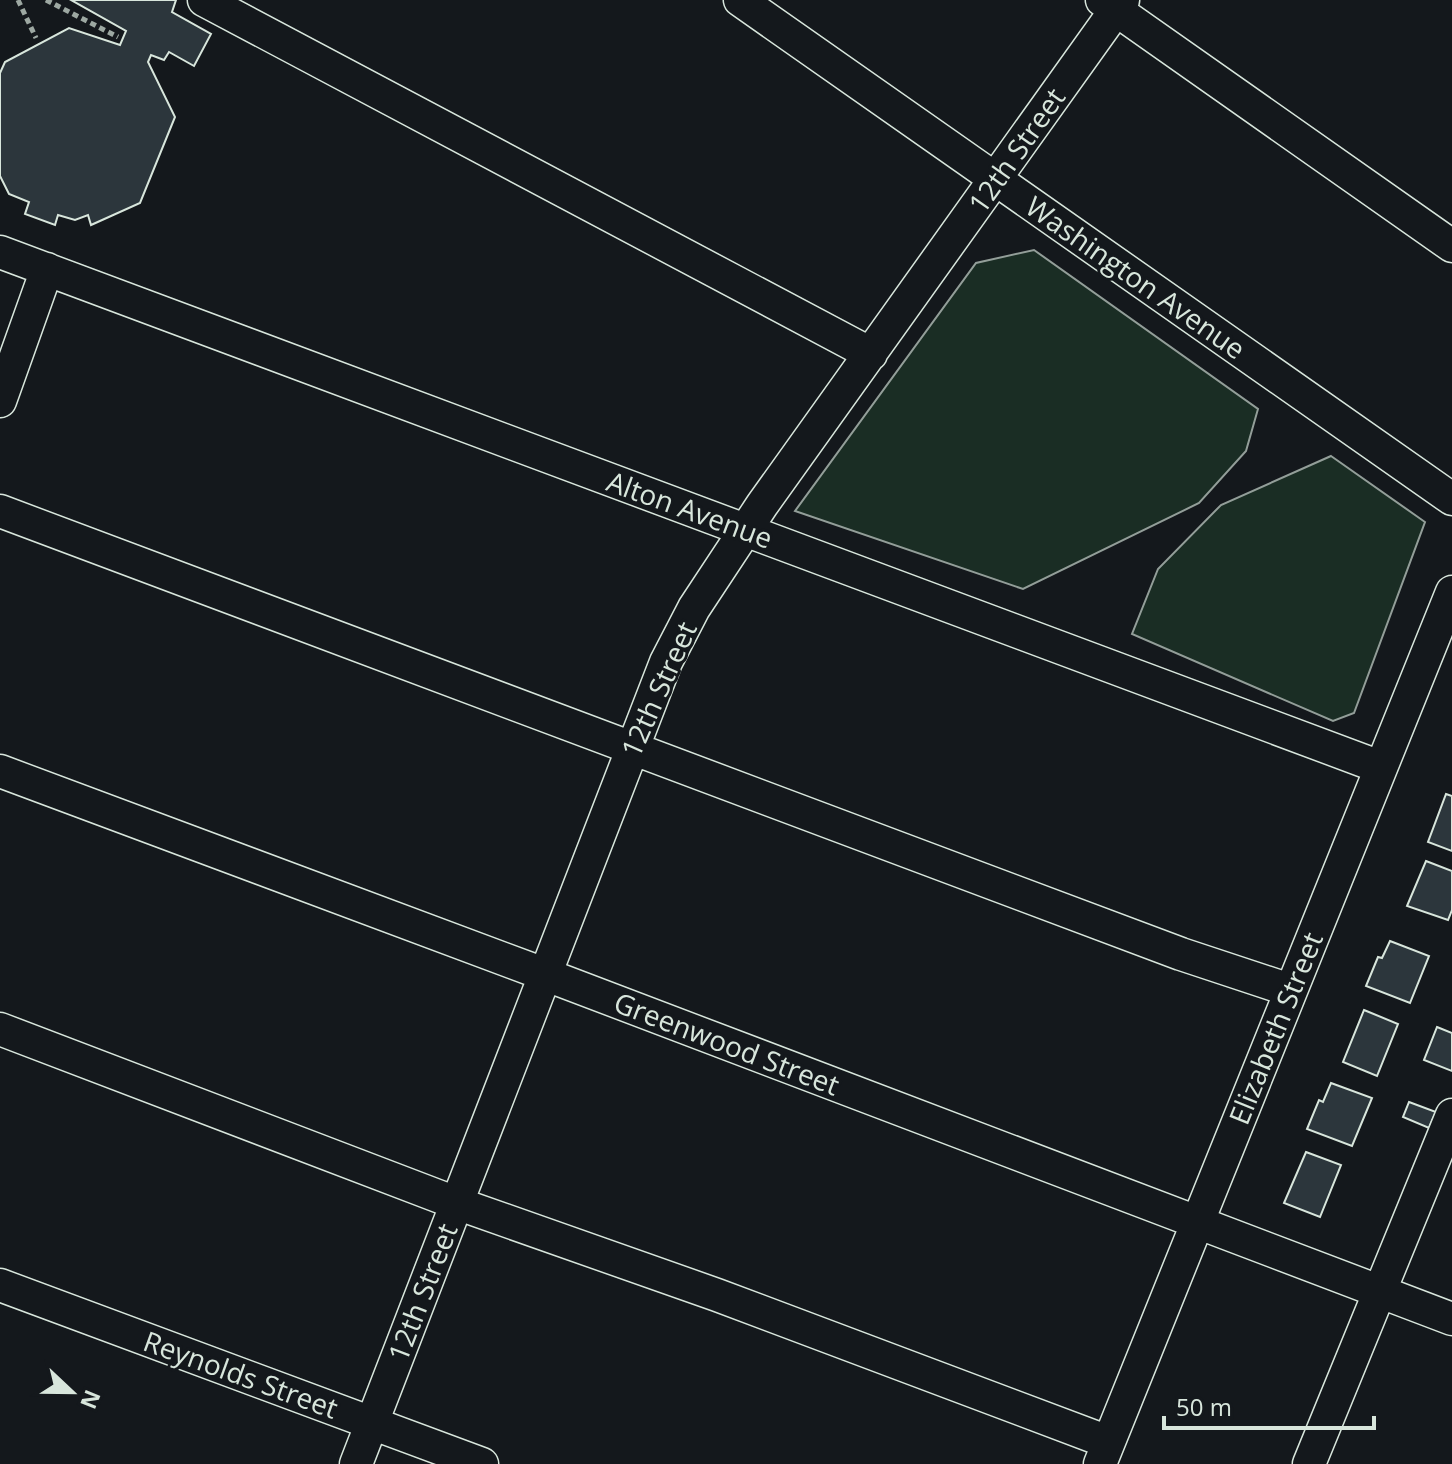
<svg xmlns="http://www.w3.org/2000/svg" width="1452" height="1464" viewBox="0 0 1452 1464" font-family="'Open Sans',sans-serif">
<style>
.green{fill:#1a2d24;stroke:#939e99;stroke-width:2}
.building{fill:#2c363c;stroke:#d8e6dc;stroke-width:2}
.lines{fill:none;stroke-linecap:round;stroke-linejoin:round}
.minor-casing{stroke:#d8e6dc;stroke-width:35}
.path{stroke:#9da8a2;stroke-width:5;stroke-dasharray:6 4;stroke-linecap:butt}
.minor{stroke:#14181c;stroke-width:32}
.labels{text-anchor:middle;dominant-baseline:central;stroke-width:6;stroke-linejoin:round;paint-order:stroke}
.street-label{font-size:28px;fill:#d8e6dc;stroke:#14181c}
</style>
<rect width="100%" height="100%" fill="#14181c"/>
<path class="green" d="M1034,250L1258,409L1246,451L1199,503L1023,589L795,511L976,263Z
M1331,456L1425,522L1354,713L1333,721L1132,634L1158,569L1221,505Z"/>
<path class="building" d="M71,0H176L172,12L211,34L194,66L169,52L164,60L151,55L148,62L175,117L140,203L91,225L88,215L75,220L58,215L55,225L25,214L29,202L9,194L0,176V73L5,62L69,28L120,45L126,31Z
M1446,794L1452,796V851L1428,842Z
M1426,861L1452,871V910L1448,920L1407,906Z
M1390,941L1429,956L1410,1003L1366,986L1378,957L1382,958Z
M1364,1010L1398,1024L1377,1076L1343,1062Z
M1437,1027L1452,1033V1071L1424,1060Z
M1331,1083L1372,1098L1352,1146L1307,1129L1319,1100L1323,1102Z
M1409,1102L1436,1112L1429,1128L1403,1117Z
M1306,1152L1341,1165L1320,1217L1284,1203Z"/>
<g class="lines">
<g class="minor-casing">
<path id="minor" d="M204,0L871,354
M740,0L1452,499
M1102,0L1452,246
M0,252L1380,767
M0,401L47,269
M0,511L1181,954L1290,990
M0,771L544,974L1452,1319
M0,1029L456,1203L717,1295L1108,1442
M0,1285L482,1464
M356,1464L666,662L694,608L762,505L1123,0
M1100,1464L1452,592
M1309,1464L1452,1115"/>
</g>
<path class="path" d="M18,0L36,38
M46,0L118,37"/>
<use href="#minor" class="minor"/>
</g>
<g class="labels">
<g class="street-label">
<text transform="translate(1016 150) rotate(-55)">12th Street</text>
<text transform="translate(1136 277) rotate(35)">Washington Avenue</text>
<text transform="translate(690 509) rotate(20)">Alton Avenue</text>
<text transform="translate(658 689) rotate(-66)">12th Street</text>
<text transform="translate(1275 1028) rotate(-68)">Elizabeth Street</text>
<text transform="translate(727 1043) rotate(21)">Greenwood Street</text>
<text transform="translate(422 1292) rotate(-69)">12th Street</text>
<text transform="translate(241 1374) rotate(20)">Reynolds Street</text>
</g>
</g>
<g transform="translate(72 1392) rotate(112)" stroke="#14181c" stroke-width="6" paint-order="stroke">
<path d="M0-6L14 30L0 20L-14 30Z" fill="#d8e6dc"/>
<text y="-12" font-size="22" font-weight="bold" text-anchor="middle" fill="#d8e6dc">N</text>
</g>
<path d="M1164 1416v12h210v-12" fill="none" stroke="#d8e6dc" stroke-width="4"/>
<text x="1176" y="1416" font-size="24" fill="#d8e6dc" stroke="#14181c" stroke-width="6" paint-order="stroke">50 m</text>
</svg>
